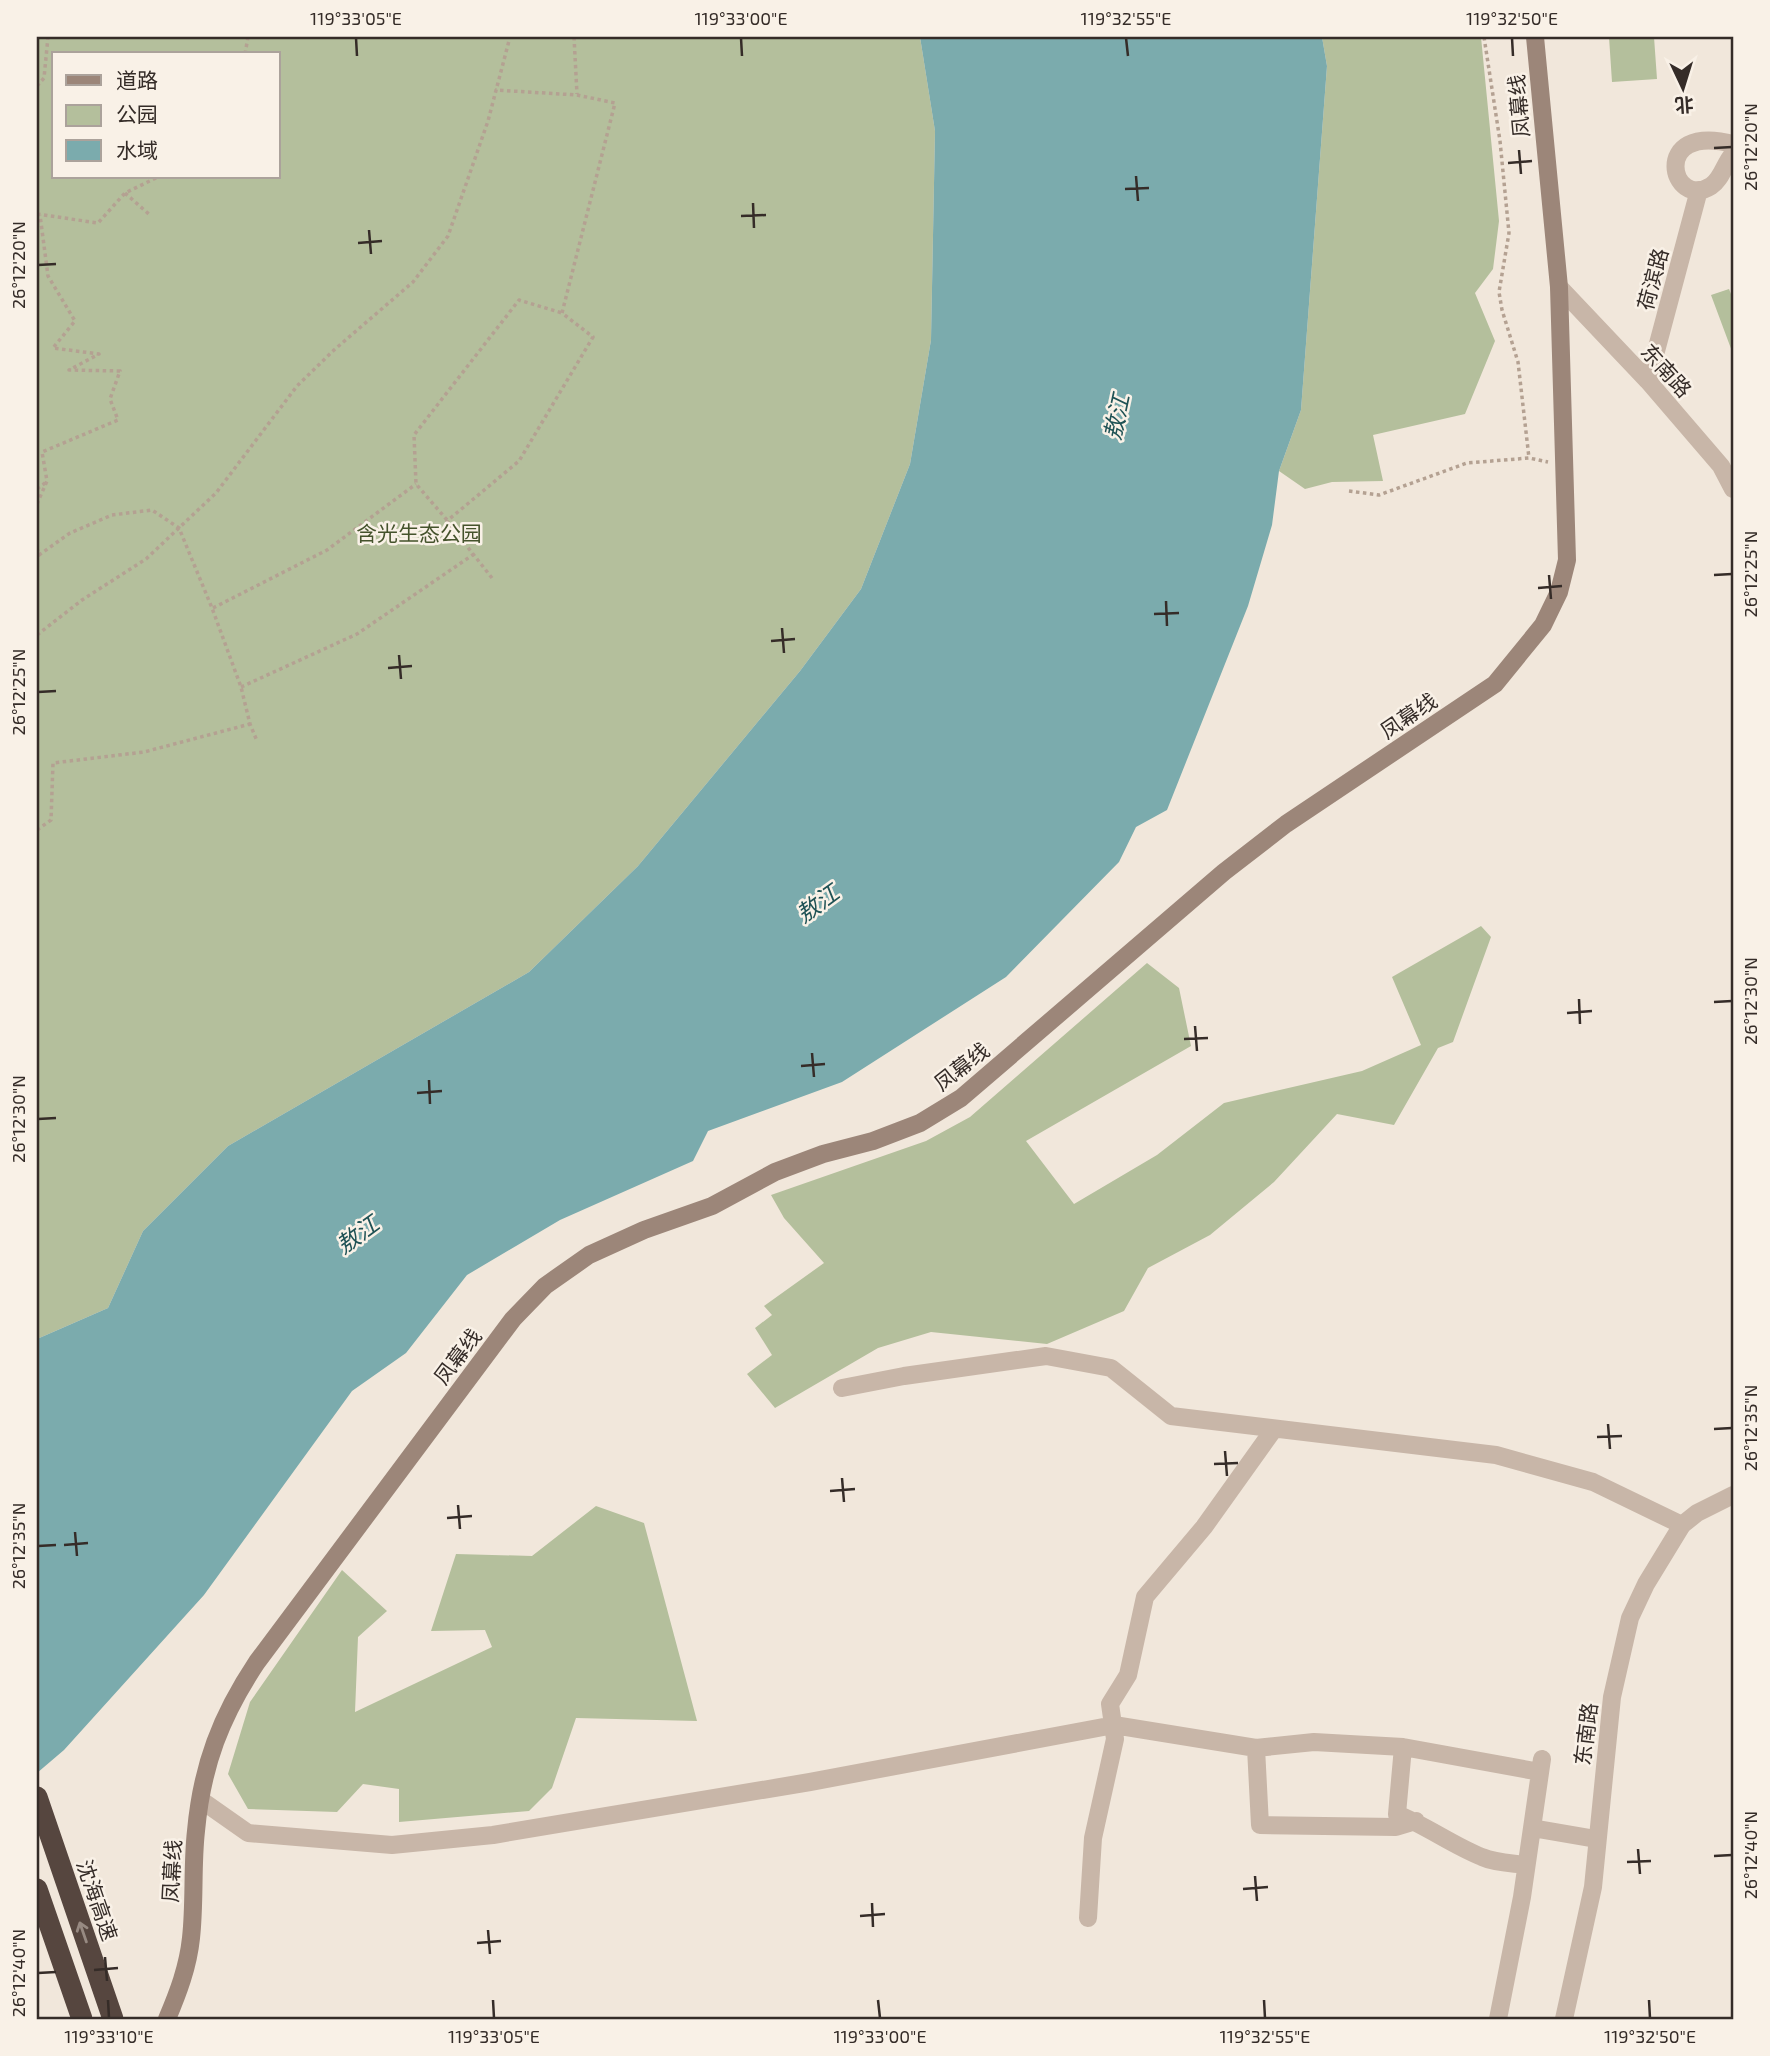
<svg xmlns="http://www.w3.org/2000/svg" width="1770" height="2056" viewBox="0 0 1770 2056" font-family="'Exo 2','Noto Sans SC',sans-serif">
<style>
.green{fill:#b4bf9c;fill-rule:evenodd}
.water{fill:#7babad}
.lines{fill:none;stroke-linecap:round;stroke-linejoin:round}
.path{stroke:#b4a192;stroke-width:3.5;stroke-dasharray:3.5 3.5;stroke-linecap:butt}
.minor{stroke:#c8b6a8;stroke-width:18}
.tertiary{stroke:#c8b6a8;stroke-width:18}
.secondary{stroke:#9c8679;stroke-width:18}
.motorway{stroke:#56463f;stroke-width:21}
.oneway{stroke:#978a82}
.ticks{fill:none;stroke:#352c28;stroke-width:2.5}
.labels{text-anchor:middle;dominant-baseline:central;stroke-width:5;stroke-linejoin:round;paint-order:stroke}
.street-label{font-size:21px;fill:#352c28;stroke:#f9f1e7}
.park-label{font-size:21px;fill:#45532c;stroke:#f9f1e7}
.water-label{font-size:23px;font-style:italic;fill:#1f5255;stroke:#f9f1e7}
.neatline{fill:none;stroke:#352c28;stroke-width:2.5}
.ticks-label{font-size:18px;text-anchor:middle;fill:#352c28}
</style>
<rect width="100%" height="100%" fill="#f1e7db"/>
<path class="green" d="M37,37H920L935,131L931,340L910,464L861,589L800,671L638,866L529,972L228,1146L143,1231L108,1308L37,1339ZM54,54H278V177H54Z
M1322,37H1481L1499,221L1493,269L1475,293L1495,341L1465,414L1373,435L1383,481L1332,482L1305,489L1279,471L1301,410L1327,66Z
M1609,37H1654L1657,79L1612,82Z
M1729,289L1733,299V354L1711,295Z
M1481,926L1491,937L1453,1042L1438,1048L1394,1125L1337,1114L1274,1182L1210,1235L1148,1268L1124,1311L1047,1344L931,1332L878,1348L775,1408L747,1374L772,1355L755,1328L772,1315L764,1306L824,1263L784,1218L771,1195L926,1141L970,1117L1147,963L1179,988L1191,1046L1026,1141L1074,1204L1157,1155L1224,1103L1362,1071L1421,1045L1392,977Z
M596,1506L644,1523L697,1721L576,1718L552,1788L529,1811L399,1822V1789L363,1784L337,1812L248,1809L228,1774L250,1702L342,1570L387,1611L358,1637L355,1712L492,1647L485,1630L431,1631L456,1554L532,1556Z"/>
<path class="water" d="M920,37H1322L1327,66L1301,410L1279,471L1272,525L1248,606L1167,810L1136,827L1119,862L1006,977L842,1082L708,1131L693,1161L560,1220L467,1275L406,1353L352,1391L204,1595L64,1750L37,1773V1339L108,1308L143,1231L228,1146L529,972L638,866L800,671L861,589L910,464L931,340L935,131Z"/>
<g class="lines">
<path class="path" d="M574,37L577,94
M1484,37L1500,141L1509,233L1499,292L1502,310L1518,362L1529,458
M245,54L248,37
M37,86L44,78L48,37
M125,193L151,216
M37,214L98,223L125,193L158,177
M37,489L45,483
M1349,491L1379,495L1467,463L1529,458L1548,462
M37,504L47,481L42,452L118,420L110,399L120,371L69,370L99,354L53,348L75,321L48,276L40,215
M447,520L416,484L414,435L519,300L562,313
M37,548L39,555L70,533L112,515L152,510L179,528L212,608L241,687L250,724L257,741
M492,578L447,521L519,461L593,337L562,313L615,103L577,95L495,90
M213,608L327,550L416,484
M37,635L82,600L146,559L216,493L297,386L334,350L413,282L448,236L488,121L510,37
M241,687L357,634L474,554
M37,830L51,820L53,763L144,752L250,724"/>
<path class="minor" d="M842,1388L904,1376L1046,1356L1111,1368L1171,1416L1496,1455L1593,1482L1682,1525
M1403,1747L1397,1814C1427,1826 1452,1845 1482,1857C1495,1863 1512,1863 1526,1865
M1256,1748L1260,1825L1396,1827L1416,1821
M201,1800L248,1833L392,1845L493,1835L810,1782L1114,1725L1256,1748L1314,1742L1403,1747L1540,1772
M1532,1828L1596,1839
M1088,1918L1093,1838L1115,1739L1110,1704L1128,1675L1145,1597L1204,1527L1274,1429
M1498,2019L1522,1897L1542,1759"/>
<path class="tertiary" d="M1733,144C1649,122 1671,211 1711,186C1722,179 1724,164 1733,154
M1559,287L1648,381L1721,466L1733,489
M1648,381L1699,190
M1564,2019L1593,1887L1612,1697L1630,1618L1646,1584L1682,1525L1697,1513L1733,1495"/>
<path class="secondary" d="M167,2019C178,1993 188,1967 191,1938C195,1902 192,1866 196,1831C202,1765 221,1716 257,1662L513,1319L545,1286L589,1255L644,1230L712,1206L775,1172L823,1154L873,1141L920,1123L961,1098L1224,872L1286,824L1495,684L1543,625L1559,592L1567,560L1559,287L1535,37"/>
<path class="motorway" d="M37,1797L113,2019
M37,1889L82,2019"/>
</g>
<defs><path id="oneway-shaft" d="M-6 0H5M1.5-3L5.5 0L1.5 3" fill="none" stroke-width="1.6" stroke-linecap="round" stroke-linejoin="round" transform="scale(1.75)"/></defs>
<use class="oneway" href="#oneway-shaft" transform="translate(83 1932) rotate(-109)"/>
<path class="ticks" d="M356,38L357,56M741,38L742,56M1126,38L1128,56M1512,38L1513,56M1714,148L1732,147M1519,150L1521,174M1508,163L1532,161M1136,176L1138,201M1125,189L1149,188M753,203L754,228M741,216L766,215M369,230L371,254M358,243L382,241M38,265L56,264M1549,575L1551,599M1714,575L1732,574M1538,588L1562,586M1166,601L1167,626M1154,614L1179,613M782,628L784,653M771,641L795,639M399,655L401,679M388,668L412,666M38,692L56,691M1579,999L1580,1024M1714,1002L1732,1001M1567,1013L1592,1011M1195,1026L1197,1051M1184,1039L1208,1038M812,1053L814,1077M801,1066L825,1064M429,1080L430,1104M417,1093L442,1091M38,1119L56,1118M1608,1424L1610,1449M1714,1429L1732,1428M1597,1437L1622,1436M1225,1451L1227,1476M1214,1464L1238,1463M842,1478L844,1502M830,1491L855,1489M458,1505L460,1529M447,1518L472,1516M75,1532L77,1556M64,1545L88,1543M38,1546L56,1545M1638,1849L1640,1874M1714,1856L1732,1855M1627,1862L1651,1861M1255,1876L1257,1901M1243,1889L1268,1887M872,1903L873,1927M860,1916L885,1914M488,1930L490,1954M477,1943L501,1941M105,1957L107,1981M94,1970L118,1968M38,1973L56,1972M108,2000L109,2018M493,2000L494,2018M878,2000L880,2018M1264,2000L1265,2018M1649,2000L1650,2018"/>
<g class="labels">
<g class="street-label">
<text transform="translate(1518 106) rotate(-95)">凤幕线</text>
<text transform="translate(1652 279) rotate(-75)">荷滨路</text>
<text transform="translate(1667 370) rotate(48)">东南路</text>
<text transform="translate(1408 715) rotate(-34)">凤幕线</text>
<text transform="translate(961 1066) rotate(-38)">凤幕线</text>
<text transform="translate(457 1356) rotate(-53)">凤幕线</text>
<text transform="translate(1585 1734) rotate(-83)">东南路</text>
<text transform="translate(171 1871) rotate(-87)">凤幕线</text>
<text transform="translate(98 1900) rotate(71)">沈海高速</text>
</g>
<g class="park-label">
<text x="419" y="532">含光生态公园</text>
</g>
<g class="water-label">
<text transform="translate(1116 417) rotate(-78)">敖江</text>
<text transform="translate(817 903) rotate(-36)">敖江</text>
<text transform="translate(357 1234) rotate(-36)">敖江</text>
</g>
</g>
<rect width="1770" height="2056" fill="none" stroke="#f9f1e7" stroke-width="77"/>
<rect x="52" y="52" width="228" height="126" fill="#f9f1e7" stroke="#aba29b" stroke-width="2"/>
<rect x="66" y="75" width="35" height="10" fill="#9c8679" stroke="#aba29b" stroke-width="2"/>
<text x="116" y="88" font-size="21" fill="#352c28">道路</text>
<rect x="66" y="105" width="35" height="21" fill="#b4bf9c" stroke="#aba29b" stroke-width="2"/>
<text x="116" y="122" font-size="21" fill="#352c28">公园</text>
<rect x="66" y="140" width="35" height="21" fill="#7babad" stroke="#aba29b" stroke-width="2"/>
<text x="116" y="158" font-size="21" fill="#352c28">水域</text>
<g transform="translate(1683 88) rotate(176)" stroke="#f9f1e7" stroke-width="5" paint-order="stroke">
<path d="M0-5L12 26L0 18L-12 26Z" fill="#352c28"/>
<text y="-10" font-size="19" font-weight="bold" text-anchor="middle" fill="#352c28">北</text>
</g>
<rect x="38" y="38" width="1694" height="1980" class="neatline"/>
<g class="ticks-label">
<text x="356" y="25">119°33'05"E</text>
<text x="741" y="25">119°33'00"E</text>
<text x="1126" y="25">119°32'55"E</text>
<text x="1512" y="25">119°32'50"E</text>
<text transform="translate(1751 147) rotate(-90)" y="6">26°12'20"N</text>
<text transform="translate(19 265) rotate(-90)" y="6">26°12'20"N</text>
<text transform="translate(1751 574) rotate(-90)" y="6">26°12'25"N</text>
<text transform="translate(19 692) rotate(-90)" y="6">26°12'25"N</text>
<text transform="translate(1751 1001) rotate(-90)" y="6">26°12'30"N</text>
<text transform="translate(19 1119) rotate(-90)" y="6">26°12'30"N</text>
<text transform="translate(1751 1428) rotate(-90)" y="6">26°12'35"N</text>
<text transform="translate(19 1546) rotate(-90)" y="6">26°12'35"N</text>
<text transform="translate(1751 1855) rotate(-90)" y="6">26°12'40"N</text>
<text transform="translate(19 1973) rotate(-90)" y="6">26°12'40"N</text>
<text x="109" y="2043">119°33'10"E</text>
<text x="494" y="2043">119°33'05"E</text>
<text x="880" y="2043">119°33'00"E</text>
<text x="1265" y="2043">119°32'55"E</text>
<text x="1650" y="2043">119°32'50"E</text>
</g>
</svg>
